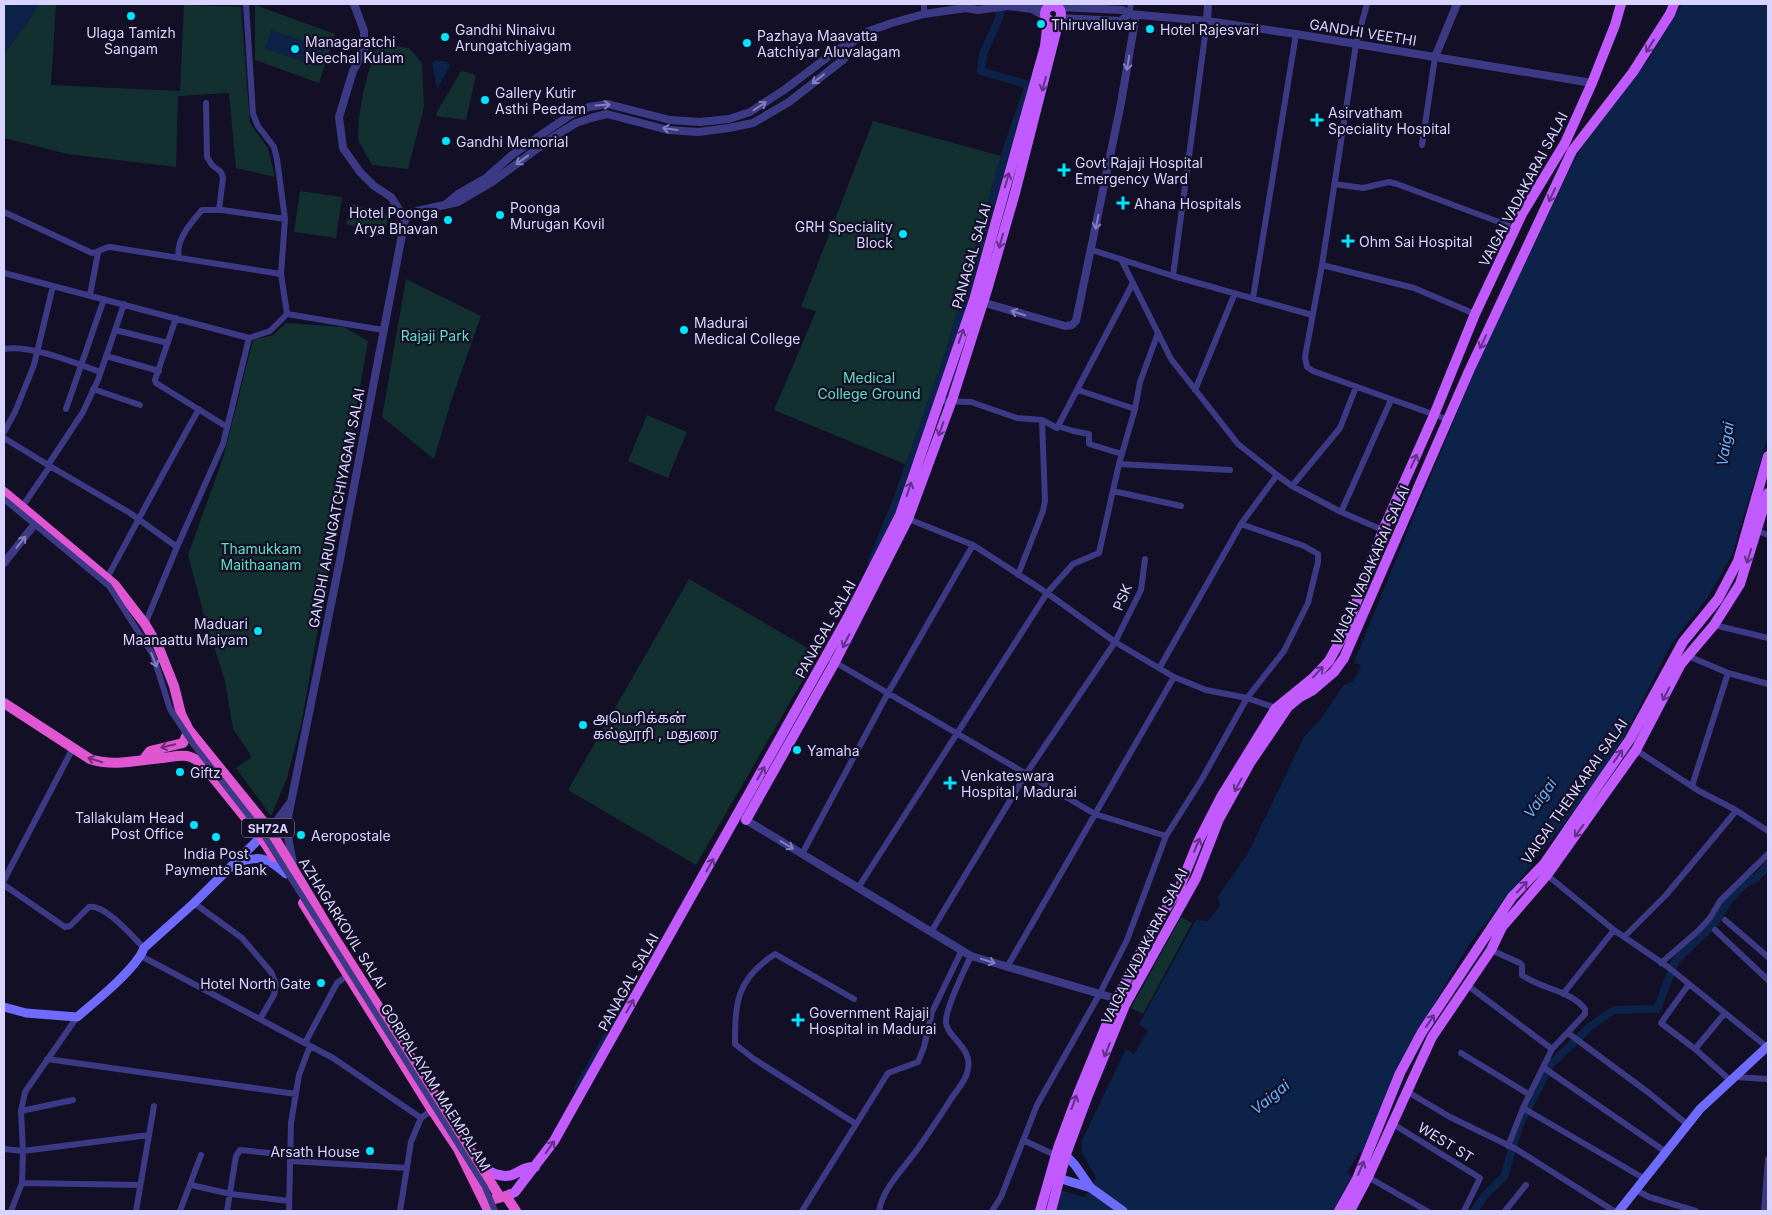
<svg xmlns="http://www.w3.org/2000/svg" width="1772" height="1215" viewBox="0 0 1772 1215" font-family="Inter,'Noto Sans Tamil',sans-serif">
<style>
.green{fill:#12302f}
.water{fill:#0c2248}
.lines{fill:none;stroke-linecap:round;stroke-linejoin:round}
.canal{stroke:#0c2248;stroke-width:8}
.minor{stroke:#3d3a85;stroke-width:6}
.tertiary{stroke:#3d3a85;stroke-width:8}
.secondary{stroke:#6f6bff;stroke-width:9}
.primary{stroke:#c25bff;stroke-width:10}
.trunk{stroke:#e055d1;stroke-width:10}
.minor-bridge{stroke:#3d3a85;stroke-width:6}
.oneway{stroke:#623188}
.oneway2{stroke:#837fbc}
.oneway3{stroke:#6f2e73}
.poi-dot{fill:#00e5ff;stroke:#130f26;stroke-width:2}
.labels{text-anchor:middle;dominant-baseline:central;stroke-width:4.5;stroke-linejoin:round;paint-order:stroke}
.shield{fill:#130f26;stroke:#9e99be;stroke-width:1}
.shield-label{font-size:12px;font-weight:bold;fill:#d9d4ff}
.poi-label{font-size:14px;fill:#d9d4ff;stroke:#130f26;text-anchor:start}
.street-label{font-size:14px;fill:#d9d4ff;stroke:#130f26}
.park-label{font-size:14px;fill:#5fe0c0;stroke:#130f26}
.water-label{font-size:15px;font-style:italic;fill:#62b6ff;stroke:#130f26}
</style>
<rect width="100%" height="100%" fill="#130f26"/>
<path class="green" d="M40,4H56L51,85L180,91L184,5L241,7L250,123L268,148L275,177L236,168L229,93L178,96L176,167L67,154L4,138V54Z
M255,5L335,34L319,83L255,60Z
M388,45L409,48L422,63L424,107L408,169L372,165L358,140L359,117L363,93L374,51Z
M461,71L476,75L466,120L436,116L438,110Z
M873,121L1001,156L948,344L907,465L774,410L816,311L801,307Z
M300,191L342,197L336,238L294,232Z
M352,204L389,215L384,235L346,224Z
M406,279L481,316L451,401L434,459L382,417Z
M286,323L344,327L368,341L302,720L287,778L271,816L236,768L252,757L233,729L225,681L205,619L188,555L223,458L253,340L273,335Z
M647,415L687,432L668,478L628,461Z
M689,579L818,654L696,865L568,790Z
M1181,917L1192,923L1143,1014L1131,1008Z"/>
<path class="water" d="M4,4H40L4,54Z
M1682,4H1768V436L1732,555L1708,597L1672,643L1623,739L1585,797L1470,943L1396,1068L1364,1153L1360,1151L1347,1173L1352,1176L1333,1211H1054L1059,1193L1063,1191L1085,1197L1096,1178L1082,1153V1140L1126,1049L1134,1054L1148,1031L1139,1024L1196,920L1208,921L1220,906L1218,896L1247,855L1304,737L1323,716L1343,686L1353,681L1361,666L1354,662L1420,501L1499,313L1530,253L1564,180L1585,141L1648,60Z
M271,30L325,48L319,67L265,49Z
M434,60L448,62L450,66L437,89L432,63Z"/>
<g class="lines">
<path class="canal" d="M872,561L896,502L950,351L1005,154L1029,85L981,71L983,54L998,21L1002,4
M578,1088L620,1014
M1474,1211L1486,1194L1504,1177L1519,1126L1550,1065L1592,1025L1614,1010L1657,1009L1676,960L1715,923L1728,901L1744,885L1757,877L1768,865"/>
<path class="minor" d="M246,4L253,114L258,126L274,147L277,159L285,219L281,274
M924,4V14
M1367,4L1356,44L1322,265L1305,357L1307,367L1313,371L1449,420
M1129,14L1131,4
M206,103L207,157L212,165L221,172L223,178L219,210
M1422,145L1435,57
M1334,184L1363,188L1389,182L1397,184L1515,228
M4,212L92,253C99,253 103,247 110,247L281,274L287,314L383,330
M1092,250L1173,276L1312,315
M179,258C175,240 191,223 202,210H222L285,219
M1121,259L1171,359L1238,444L1277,475L1292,486L1341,512L1383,530
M1322,265L1414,288L1475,314
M4,273L249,338L270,331L287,314
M1173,276L1207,21
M90,295L98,253
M1253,298L1296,34
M124,304L98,380L83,412L48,465L130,513L177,547L145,624
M176,318L155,380L156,383L227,427
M115,330L168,343
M4,349C29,344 76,363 100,372
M106,356L159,371
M93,389L140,405
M1078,390L1135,409
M1195,390L1235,293
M938,401L971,402L1017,418L1042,420L1057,428L1133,283
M66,409L104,299
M1058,426L1073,431L1089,434V444L1122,454
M4,432L15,412L34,365L53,286
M4,438L48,465
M1119,464L1230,470
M1292,486L1340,428L1356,387
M1113,491L1181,506
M22,507L50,466
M1341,512L1391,400
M906,518L973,545L1047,593L1115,642L1174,677L1206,690L1247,698L1276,708
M1757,531L1768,535
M177,547L223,444L249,338
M1018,575L1043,511L1045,501L1042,420
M107,578C138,521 167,465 199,409
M1714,625L1768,638
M1688,656L1728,673L1768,684
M826,657L1095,814L1166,836
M1160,667L1241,524L1277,475
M1636,750L1699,791L1734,809L1768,831
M1692,786L1728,673
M802,854L888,693L973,545
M1547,875L1614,930L1668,967L1767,1047
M4,880L73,748
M4,885L65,927L70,926L89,907C104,903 133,937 144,948
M858,888L1047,593L1073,564L1099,553L1119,464L1135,409L1140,382L1158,333
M194,903L242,938L271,972L276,984L274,995L260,1019
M1725,920L1768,957
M1715,930L1768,980
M931,932L1026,774L1115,642L1141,590L1145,559
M1624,937L1666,895L1736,811
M1491,950L1520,963L1522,965V975C1541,989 1570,990 1585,1009V1014L1552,1049
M141,956L333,1058L421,1118
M1661,963L1698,931L1710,918L1720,901L1768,854
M1007,967L1174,677
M1689,984L1661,1023L1695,1049L1731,1081
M1467,985L1552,1049L1523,1108L1508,1146
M1563,994L1614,930
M854,999L775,954C737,979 735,1001 735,1044L754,1059L856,1124
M1568,1033L1649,1093L1688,1125
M305,1043L337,983L347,976
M1695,1049L1725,1013
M1461,1053L1530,1095
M47,1059L296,1094
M1544,1068L1666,1152
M1735,1077L1768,1079
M1408,1092L1450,1117L1516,1149L1614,1211
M1523,1108L1645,1179
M21,1111L73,1100
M1393,1124L1480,1178L1464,1211
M1023,1140L1055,1155
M4,1149L23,1151L149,1135
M290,1161L407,1168
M1368,1177L1427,1211
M22,1183L140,1185
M191,1185L231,1194L289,1201
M1636,1190L1649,1197L1696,1211
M11,1211L22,1183L23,1151L21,1111L25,1092L77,1017
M136,1211L154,1106
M180,1211L201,1155
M227,1211L236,1156L240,1150L290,1155
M289,1211L291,1123L299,1075L310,1046
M400,1211L411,1142L421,1118L432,1110
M802,1211L888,1073L918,1062L924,1047L932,1012L962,950
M879,1211C883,1187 906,1166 919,1147C930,1131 941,1115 951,1099C956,1091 965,1082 967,1073C976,1047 944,1037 946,1020C947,1005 964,971 971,956
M992,1211L1001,1197L1037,1105L1099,995L1127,940L1166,836L1202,779L1247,698L1284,651L1308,603L1318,562V554L1304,546L1241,524
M1505,1211L1526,1185
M1764,1211L1768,1159"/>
<path class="tertiary" d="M354,4L364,31V50L353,71L339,117L343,148L360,172L374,186L391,197L405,219
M1037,4L1047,10
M1057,7L1123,10L1129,14L1207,21L1296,34L1592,83
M1060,18L1121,21L1129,14
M1207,21L1208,4
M1435,57L1457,4
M445,205L458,194L486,178L512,155L548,130L572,114L589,107L608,104L670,120L700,122L729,119L750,112L784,90L837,50L850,44L869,31L892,23L924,14L966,8L978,10L1008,6L1032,9L1046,17
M405,219L417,211L458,202L492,182L553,137L576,123L591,118L607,114L668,130L698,132L729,128L753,123L789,102L844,59L850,44
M978,301L1065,326L1072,325L1076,321L1121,103L1136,15
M4,563L38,520
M746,820L971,956L1117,999L1121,1002
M270,830L290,803
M293,863L286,827L339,565L405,219"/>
<path class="secondary" d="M235,863C260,855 267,857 286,874
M4,1007L26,1013L77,1017C95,1002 137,968 144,948L194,903L261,837
M1062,1151L1075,1165L1091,1188L1123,1211
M1055,1177L1091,1188
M1619,1211L1700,1109L1768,1046"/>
<path class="primary" d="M1045 14a8 8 0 1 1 16 0a8 8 0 1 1-16 0Z
M746,820L835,662L908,519L952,400L987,290L1015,193L1059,20
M484,1169C492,1173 502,1178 512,1175C522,1171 523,1167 535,1167
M506,1196L515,1192L554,1141L848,617L900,515L974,300L1045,46L1048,19
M1040,1211L1058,1148L1078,1094L1117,999L1151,931L1179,889L1198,842L1221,797L1276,708L1314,677L1329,661L1346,630L1383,530L1434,415L1475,314L1522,214L1565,143L1592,83L1615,25L1621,4
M1051,1211L1066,1154L1088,1095L1125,1005L1196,878L1219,819L1250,763L1288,707L1300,697L1313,690L1334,672L1344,658L1469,371L1572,151L1633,72L1670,14L1674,4
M1339,1211L1357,1179L1400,1073L1422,1032L1512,897L1544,864L1630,739L1683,642L1718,599L1738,561L1768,456
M1350,1211L1368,1177L1432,1037L1491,950L1502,927L1547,875L1636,750L1681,664L1714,625L1740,584L1768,493"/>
<path class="trunk" d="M4,492L115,585L145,624L159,648L174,686L181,714L189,730L270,830L334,937L500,1197
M4,703L90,759C113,767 139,760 163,758C171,757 179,755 187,756C194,757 198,761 203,765L261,837L274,857
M143,760L150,751L183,743L189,730
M303,903L432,1110L458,1149L487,1208
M495,1199L506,1196L516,1211"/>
<path class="minor-bridge" d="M4,499L109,586L153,655L170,709L193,744L263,834L485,1187L495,1211"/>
</g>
<defs><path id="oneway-shaft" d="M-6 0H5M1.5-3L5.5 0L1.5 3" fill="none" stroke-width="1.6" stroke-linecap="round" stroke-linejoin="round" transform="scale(1.25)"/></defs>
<g class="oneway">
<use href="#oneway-shaft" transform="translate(1650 46) rotate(122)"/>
<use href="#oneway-shaft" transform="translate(1044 84) rotate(105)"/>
<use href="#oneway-shaft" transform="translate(1007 180) rotate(-74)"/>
<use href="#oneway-shaft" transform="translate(1552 195) rotate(115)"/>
<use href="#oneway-shaft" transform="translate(1001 241) rotate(106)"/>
<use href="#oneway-shaft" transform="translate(961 336) rotate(-71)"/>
<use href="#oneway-shaft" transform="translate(1483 342) rotate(115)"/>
<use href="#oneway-shaft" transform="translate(941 429) rotate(110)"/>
<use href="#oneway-shaft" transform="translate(1414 461) rotate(-66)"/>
<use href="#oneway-shaft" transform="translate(909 489) rotate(-72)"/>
<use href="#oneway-shaft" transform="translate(1749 556) rotate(107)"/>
<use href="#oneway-shaft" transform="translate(846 641) rotate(117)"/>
<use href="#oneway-shaft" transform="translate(1318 672) rotate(-47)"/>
<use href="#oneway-shaft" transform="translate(1666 694) rotate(117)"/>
<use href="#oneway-shaft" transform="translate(1618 756) rotate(-55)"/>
<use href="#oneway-shaft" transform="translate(761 773) rotate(-61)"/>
<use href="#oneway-shaft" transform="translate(1238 785) rotate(119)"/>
<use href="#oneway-shaft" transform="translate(1579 831) rotate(126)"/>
<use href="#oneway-shaft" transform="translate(1197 845) rotate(-67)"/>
<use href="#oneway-shaft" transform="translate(710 865) rotate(-61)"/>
<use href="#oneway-shaft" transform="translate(1522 887) rotate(-47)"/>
<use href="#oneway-shaft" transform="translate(630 1006) rotate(-61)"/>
<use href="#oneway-shaft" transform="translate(1430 1021) rotate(-56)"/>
<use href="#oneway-shaft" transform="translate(1107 1050) rotate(112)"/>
<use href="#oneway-shaft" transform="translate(1074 1102) rotate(-70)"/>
<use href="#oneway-shaft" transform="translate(550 1147) rotate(-55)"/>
<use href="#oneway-shaft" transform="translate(1361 1168) rotate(-67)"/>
</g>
<g class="oneway2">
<use href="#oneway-shaft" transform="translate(1128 63) rotate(100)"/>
<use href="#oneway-shaft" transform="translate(818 79) rotate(142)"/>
<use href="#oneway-shaft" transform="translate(603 105) rotate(-4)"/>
<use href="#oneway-shaft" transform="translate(760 106) rotate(-33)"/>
<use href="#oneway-shaft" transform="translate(670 129) rotate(-172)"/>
<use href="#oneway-shaft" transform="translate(522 160) rotate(144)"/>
<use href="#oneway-shaft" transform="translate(1097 222) rotate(101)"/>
<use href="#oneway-shaft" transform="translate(1018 313) rotate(-163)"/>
<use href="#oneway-shaft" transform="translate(21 542) rotate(-51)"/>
<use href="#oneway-shaft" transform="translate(154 660) rotate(69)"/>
<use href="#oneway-shaft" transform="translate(787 845) rotate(31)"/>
<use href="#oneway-shaft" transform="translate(988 961) rotate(17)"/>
</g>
<g class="oneway3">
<use href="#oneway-shaft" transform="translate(168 746) rotate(166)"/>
<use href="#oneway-shaft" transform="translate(95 760) rotate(-162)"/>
</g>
<g class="poi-dot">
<circle cx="131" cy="16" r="5"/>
<circle cx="1041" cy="24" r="5"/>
<circle cx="1150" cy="29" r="5"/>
<circle cx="445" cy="37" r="5"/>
<circle cx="747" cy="43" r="5"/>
<circle cx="295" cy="49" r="5"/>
<circle cx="485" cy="100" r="5"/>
<path d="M1314.5 112.5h5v5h5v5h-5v5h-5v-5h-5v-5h5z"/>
<circle cx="446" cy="141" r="5"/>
<path d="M1061.5 162.5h5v5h5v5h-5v5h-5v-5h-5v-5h5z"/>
<path d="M1120.5 195.5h5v5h5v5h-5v5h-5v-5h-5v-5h5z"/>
<circle cx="500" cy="215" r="5"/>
<circle cx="448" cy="220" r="5"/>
<circle cx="903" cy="234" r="5"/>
<path d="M1345.5 233.5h5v5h5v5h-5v5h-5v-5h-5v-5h5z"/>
<circle cx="684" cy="330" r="5"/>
<circle cx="258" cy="631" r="5"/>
<circle cx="583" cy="725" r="5"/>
<circle cx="797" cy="750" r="5"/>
<circle cx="180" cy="772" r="5"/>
<path d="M947.5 775.5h5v5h5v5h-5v5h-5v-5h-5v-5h5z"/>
<circle cx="194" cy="825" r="5"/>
<circle cx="301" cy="835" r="5"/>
<circle cx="216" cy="837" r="5"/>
<circle cx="321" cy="983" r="5"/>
<path d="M795.5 1012.5h5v5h5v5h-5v5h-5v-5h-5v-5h5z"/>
<circle cx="370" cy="1151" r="5"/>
</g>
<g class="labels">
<rect class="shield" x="242" y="818.5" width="52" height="19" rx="4"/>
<g class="shield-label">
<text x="268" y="828">SH72A</text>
</g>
<g class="poi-label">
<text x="1051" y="24">Thiruvalluvar</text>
<text x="455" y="29">Gandhi Ninaivu<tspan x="455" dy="16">Arungatchiyagam</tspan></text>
<text x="1160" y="29">Hotel Rajesvari</text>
<text x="131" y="32" text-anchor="middle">Ulaga Tamizh<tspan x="131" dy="16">Sangam</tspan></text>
<text x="757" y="35">Pazhaya Maavatta<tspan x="757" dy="16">Aatchiyar Aluvalagam</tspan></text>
<text x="305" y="41">Managaratchi<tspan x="305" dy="16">Neechal Kulam</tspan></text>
<text x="495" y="92">Gallery Kutir<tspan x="495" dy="16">Asthi Peedam</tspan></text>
<text x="1328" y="112">Asirvatham<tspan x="1328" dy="16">Speciality Hospital</tspan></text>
<text x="456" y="141">Gandhi Memorial</text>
<text x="1075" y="162">Govt Rajaji Hospital<tspan x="1075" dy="16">Emergency Ward</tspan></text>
<text x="1134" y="203">Ahana Hospitals</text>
<text x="510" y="207">Poonga<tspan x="510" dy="16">Murugan Kovil</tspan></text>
<text x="438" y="212" text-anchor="end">Hotel Poonga<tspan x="438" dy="16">Arya Bhavan</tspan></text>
<text x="893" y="226" text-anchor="end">GRH Speciality<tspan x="893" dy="16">Block</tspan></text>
<text x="1359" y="241">Ohm Sai Hospital</text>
<text x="694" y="322">Madurai<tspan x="694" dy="16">Medical College</tspan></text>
<text x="248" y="623" text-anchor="end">Maduari<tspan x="248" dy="16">Maanaattu Maiyam</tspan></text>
<text x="593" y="717">அமெரிக்கன்<tspan x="593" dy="16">கல்லூரி , மதுரை</tspan></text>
<text x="807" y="750">Yamaha</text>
<text x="190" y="772">Giftz</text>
<text x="961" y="775">Venkateswara<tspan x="961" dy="16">Hospital, Madurai</tspan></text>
<text x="184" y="817" text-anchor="end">Tallakulam Head<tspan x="184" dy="16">Post Office</tspan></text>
<text x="311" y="835">Aeropostale</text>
<text x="216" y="853" text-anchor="middle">India Post<tspan x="216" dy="16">Payments Bank</tspan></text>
<text x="311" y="983" text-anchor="end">Hotel North Gate</text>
<text x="809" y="1012">Government Rajaji<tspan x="809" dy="16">Hospital in Madurai</tspan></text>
<text x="360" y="1151" text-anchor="end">Arsath House</text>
</g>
<g class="street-label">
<text transform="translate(1363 32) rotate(9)">GANDHI VEETHI</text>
<text transform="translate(1523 189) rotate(-62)">VAIGAI VADAKARAI SALAI</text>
<text transform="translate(971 256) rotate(-74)">PANAGAL SALAI</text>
<text transform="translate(336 508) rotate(-79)">GANDHI ARUNGATCHIYAGAM SALAI</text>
<text transform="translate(1370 565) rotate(-66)">VAIGAI VADAKARAI SALAI</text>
<text transform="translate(1122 597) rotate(-67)">PSK</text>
<text transform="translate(825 629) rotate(-61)">PANAGAL SALAI</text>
<text transform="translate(1574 791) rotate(-55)">VAIGAI THENKARAI SALAI</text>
<text transform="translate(343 923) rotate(58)">AZHAGARKOVIL SALAI</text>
<text transform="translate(1144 946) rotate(-63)">VAIGAI VADAKARAI SALAI</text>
<text transform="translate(628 982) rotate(-61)">PANAGAL SALAI</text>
<text transform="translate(436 1087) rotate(58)">GORIPALAYAM MAEMPALAM</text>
<text transform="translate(1446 1142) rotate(32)">WEST ST</text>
</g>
<g class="park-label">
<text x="435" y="335">Rajaji Park</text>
<text x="869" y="377">Medical<tspan x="869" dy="16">College Ground</tspan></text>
<text x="261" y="548">Thamukkam<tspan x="261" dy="16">Maithaanam</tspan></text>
</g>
<g class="water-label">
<text transform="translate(1725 444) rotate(-81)">Vaigai</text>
<text transform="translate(1540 798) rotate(-55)">Vaigai</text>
<text transform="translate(1270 1097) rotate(-39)">Vaigai</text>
</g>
</g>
<rect width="1772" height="1215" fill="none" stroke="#d9d4ff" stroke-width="10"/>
</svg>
